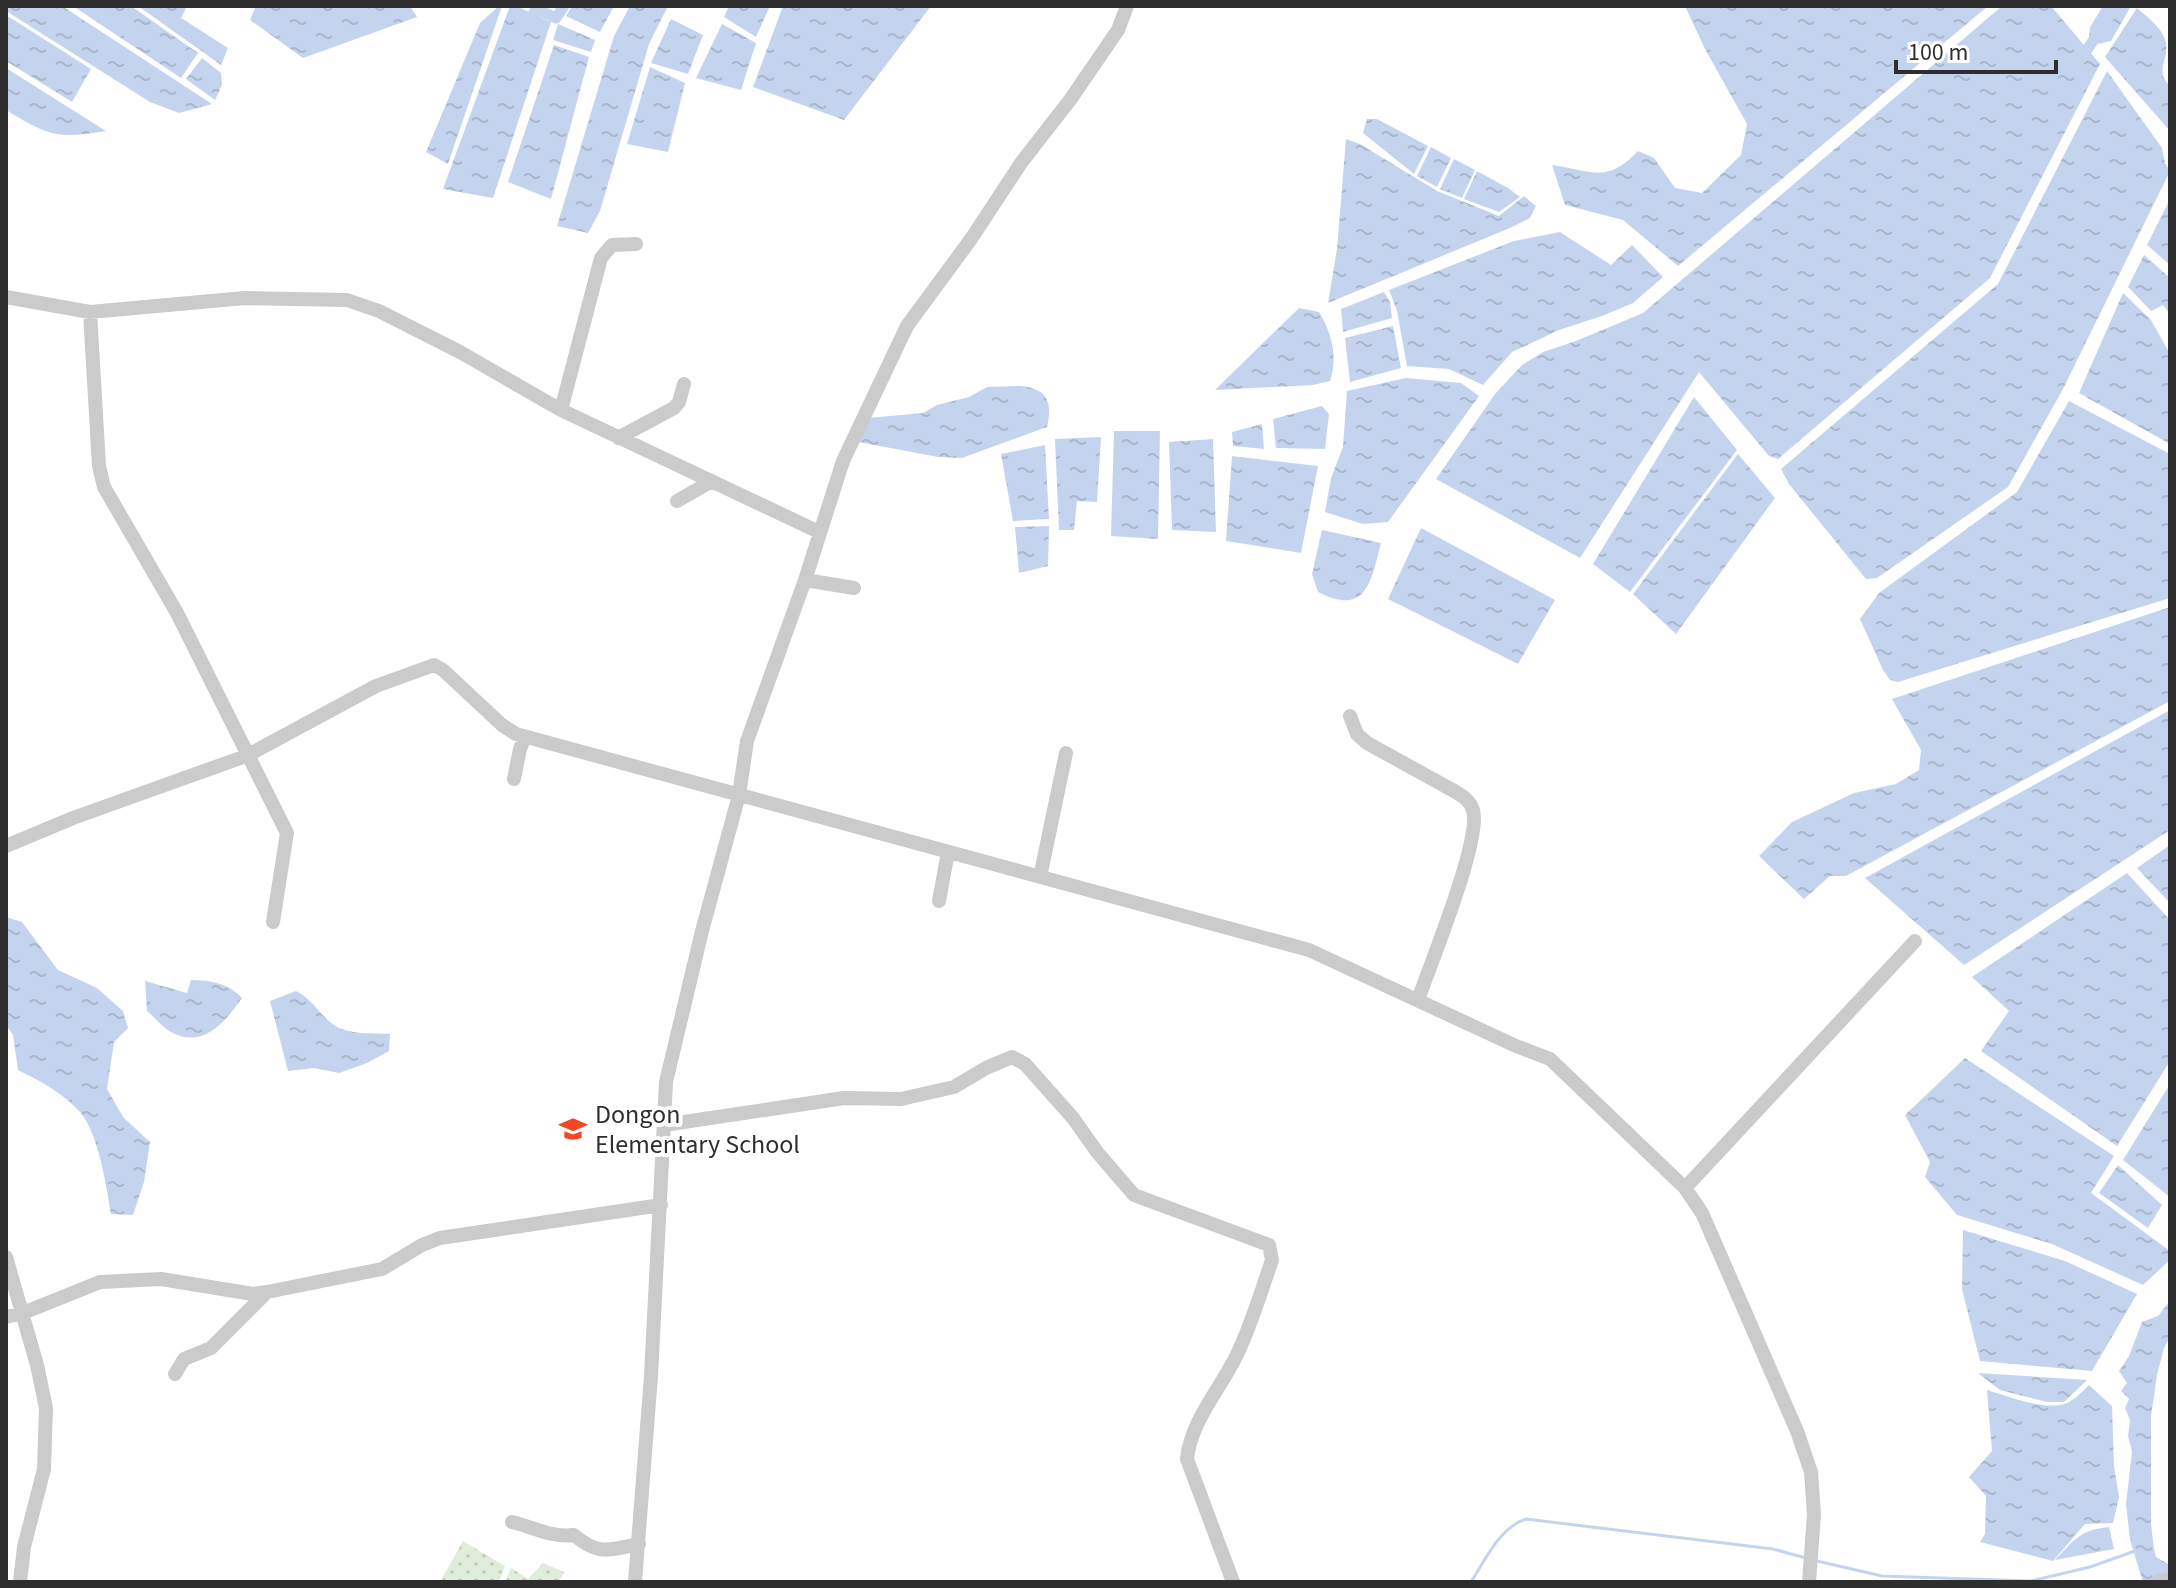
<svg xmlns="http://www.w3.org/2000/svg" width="2176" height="1588" viewBox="0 0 2176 1588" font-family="'Source Sans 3',sans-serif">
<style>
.grass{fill:url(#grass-dots)}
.water{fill:url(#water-ripples)}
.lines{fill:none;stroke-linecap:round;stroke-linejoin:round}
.stream{stroke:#c5d4ee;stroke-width:3}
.canal{stroke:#c5d4ee;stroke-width:11}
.minor{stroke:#cbcbcb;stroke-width:14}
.labels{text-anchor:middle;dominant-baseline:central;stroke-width:8;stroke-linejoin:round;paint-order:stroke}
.poi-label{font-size:26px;fill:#2e2e2e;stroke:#fff;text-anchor:start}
</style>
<defs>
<pattern id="grass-dots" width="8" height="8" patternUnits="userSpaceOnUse" patternTransform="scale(2)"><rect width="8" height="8" fill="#e0edda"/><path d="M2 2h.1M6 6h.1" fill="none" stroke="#c0ccbb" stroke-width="1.8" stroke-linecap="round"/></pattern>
<pattern id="water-ripples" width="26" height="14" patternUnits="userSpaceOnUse" patternTransform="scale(2)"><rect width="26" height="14" fill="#c5d4ee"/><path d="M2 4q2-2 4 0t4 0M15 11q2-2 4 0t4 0" fill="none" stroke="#aab6cc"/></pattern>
</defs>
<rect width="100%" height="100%" fill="#fff"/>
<path class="grass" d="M463,1541L505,1566L499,1582H440Z
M543,1563L564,1572L559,1582H505L511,1568L528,1579Z"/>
<path class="water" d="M6,6H62L212,104L179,113L150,102L6,11Z
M73,6H131L198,53L181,78Z
M138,6H187L181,18L228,48L221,65Z
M256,6H410L417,17L303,58L250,20Z
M499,6H502L448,164L426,152L480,23Z
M510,6H516L551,22L493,198L443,189Z
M572,6H614L600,32L566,16Z
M630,6H668L649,44L600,211L588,233L557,226L614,36Z
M729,6H770L756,37L724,17Z
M783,6H931L844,120L753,87Z
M1685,6H1988L1678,266L1623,220L1565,205L1552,165C1594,171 1606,184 1638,151L1654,158L1675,188L1702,193L1741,155L1747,124L1705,49Z
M2002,6H2051L2100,64L1990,278L1778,459L1769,456L1699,372L1580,558L1436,479L1495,394L1522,365L1543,352L1576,341L1643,313Z
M2103,6H2131L2111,41L2098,44L2089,36L2090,27Z
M2137,8C2148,18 2163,28 2166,43C2169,60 2154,71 2170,86V131L2105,57Z
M6,15L91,69L72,102L6,61Z
M671,19L703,35L688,74L651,63Z
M558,24L595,40L591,52L553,40Z
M722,24L756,43L741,90L696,78Z
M554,45L589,57L551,199L508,182Z
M202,58L221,73L222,85L215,100L186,79Z
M650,67L685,83L668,152L627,144Z
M6,68L106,131C56,139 49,136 6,110Z
M2107,71L2162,148L2165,163L2170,171L2063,389L2008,487L1877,578L1866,579L1789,484L1781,469L1998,284Z
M1367,119H1377L1428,146L1414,174L1363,133Z
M1346,139L1360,144L1437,191L1499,216L1524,196L1536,206L1530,218L1510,228L1328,303L1337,249Z
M1431,147L1451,158L1437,187L1417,176Z
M1454,159L1475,170L1462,198L1440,189Z
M1477,171L1508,188L1520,197L1499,212L1464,199Z
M2170,199V265L2147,245Z
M1560,232L1611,265L1632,245L1663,277L1633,303L1602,316L1559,330L1512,352L1483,385L1449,369L1407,366L1397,311L1389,290L1514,241Z
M2144,255L2170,278V314L2163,305L2151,311L2128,287Z
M1384,292L1390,302L1392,318L1343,332L1341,309Z
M2123,293L2151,320L2170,354V444L2079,393Z
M1299,308L1319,312C1332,333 1338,358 1330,381L1313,385L1215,390Z
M1393,326L1401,368L1350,382L1345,338Z
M1406,378L1461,383L1479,396L1388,522L1363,524L1325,512L1331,478L1343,447L1347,391Z
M1020,386C1047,388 1053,402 1047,427L962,458L938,457L853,441L868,418L923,413L937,405L969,397L987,387Z
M1694,397L1737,450L1630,592L1593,564Z
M2069,401L2170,454V598L1898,682L1890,680L1883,670L1860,619L1879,593L2017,492Z
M1322,406L1329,414L1325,449L1276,448L1273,419Z
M1262,424L1264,449L1233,446L1232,432Z
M1114,431H1160L1158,539L1111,536Z
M1101,437L1097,502L1077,501L1074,530H1059L1055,439Z
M1213,439L1216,532L1172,530L1169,442Z
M1045,445L1049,519L1013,521L1001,454Z
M1738,454L1775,498L1676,634L1633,594Z
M1232,456L1318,466L1301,553L1226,541Z
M1049,526L1048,566L1019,573L1015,527Z
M1421,528L1555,600L1518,664L1388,599Z
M1322,530L1381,543C1371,581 1367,617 1318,592L1312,574Z
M2170,607V701L1846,876H1830L1804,899L1759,856L1792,822L1854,793L1896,784L1919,770L1921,750L1892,699Z
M2170,710V830L1964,965L1865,878Z
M2170,845V903L2137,868Z
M2127,873L2170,920V1061L2117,1146L1981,1051L2009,1011L1972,977Z
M6,917L22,922L58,970L97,988L123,1011L128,1028L114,1042L107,1089L123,1117L150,1142L144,1182L133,1215L111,1214C106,1185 99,1135 80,1112C63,1093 40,1081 18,1070L13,1035L6,1025Z
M191,980C210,980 230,984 242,998C226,1021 203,1050 171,1032C162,1027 154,1017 147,1011L145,981L187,993Z
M296,991C312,999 320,1015 334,1025C348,1035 374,1033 390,1034L389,1051L367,1063L339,1073L314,1068L288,1071L270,1001Z
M1965,1058L2114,1156L2091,1193L2170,1251V1260L2143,1285L2052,1244L1957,1215L1925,1177L1930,1162L1905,1115Z
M2170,1084V1197L2123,1160Z
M2118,1165L2162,1205L2148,1228L2099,1193Z
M1963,1230L2065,1261L2137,1294L2092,1371L1980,1361L1962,1289Z
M2170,1301V1337L2164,1348L2157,1375L2151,1416V1524L2154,1549L2156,1557L2170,1565V1582H2143L2130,1540L2126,1504L2132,1452L2128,1436L2130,1420L2125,1408L2129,1399L2121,1391L2127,1383L2119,1371L2129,1356L2142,1322L2158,1316Z
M1978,1373L2087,1380L2064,1402H2047L2000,1390Z
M2089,1385L2112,1406L2114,1466L2119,1497L2113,1523L2085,1524L2053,1561L1980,1542L1985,1534L1986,1496L1969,1477L1992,1451L1987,1390C2007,1396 2050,1413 2069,1402C2076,1398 2083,1391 2089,1385Z
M2109,1527L2114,1549L2055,1560C2075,1539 2080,1530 2109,1527Z"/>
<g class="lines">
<path class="stream" d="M1817,1561L1882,1576L2031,1581L2090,1567L2135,1551
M1471,1582C1486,1559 1499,1528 1526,1519L1773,1549L1806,1558"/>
<path class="canal" d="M528,25L536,9L556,18L564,6
M2081,59L2116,6"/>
<path class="minor" d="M6,297L90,312L245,298L347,300L379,311L460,352L561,410L819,532
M90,312L99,466L104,487L177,613L287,833L273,922
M561,410L601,258L612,245L636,244
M618,438L674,408L679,402L684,384
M677,501L712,481
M805,580L854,588
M1350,716L1357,734L1367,743L1456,792C1464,797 1470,801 1473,810C1482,839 1430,965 1418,1000
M514,779L520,749L525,737
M6,846L73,818L246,756L376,686L434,665L443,670L502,725L516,734L1309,950L1516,1046L1550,1059L1685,1188L1702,1213L1797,1431L1811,1472L1814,1515L1809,1582
M1040,877L1066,753
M939,901L948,852
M664,1125L844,1098L901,1099L954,1087L986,1068L1012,1057L1025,1064L1073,1118L1097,1152L1134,1195L1269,1245L1272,1260C1262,1289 1253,1319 1240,1348C1225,1384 1191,1418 1187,1459L1233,1582
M1685,1188L1915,941
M6,1257L37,1365L46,1408L44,1469L24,1547L20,1582
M6,1317L23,1313L100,1282L161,1279L253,1294L267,1292L382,1269L422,1245L440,1238L661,1205
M175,1374L184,1359L211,1348L267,1292
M512,1522C534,1527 551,1538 574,1535C599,1556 608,1550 639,1544
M635,1582L651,1376L666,1082L702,931L739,795L747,741L805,580L843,461L907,326L971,239L1021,163L1070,100L1118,30L1127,6
M2158,1582L2170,1579"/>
</g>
<defs>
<g id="school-bare" transform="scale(2.16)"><path d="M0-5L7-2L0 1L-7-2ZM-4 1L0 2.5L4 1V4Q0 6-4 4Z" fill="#f14723" stroke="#fff" stroke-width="2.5" paint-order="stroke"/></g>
</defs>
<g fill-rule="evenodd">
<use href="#school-bare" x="573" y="1129"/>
</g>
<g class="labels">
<g class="poi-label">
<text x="595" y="1114">Dongon<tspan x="595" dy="30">Elementary School</tspan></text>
</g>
</g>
<rect width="2176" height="1588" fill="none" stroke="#2e2e2e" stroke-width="16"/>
<path d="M1896 60v12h160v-12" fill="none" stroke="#2e2e2e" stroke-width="4"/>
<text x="1908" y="60" font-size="24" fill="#2e2e2e" stroke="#ffffff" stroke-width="6" paint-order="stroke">100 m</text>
</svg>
